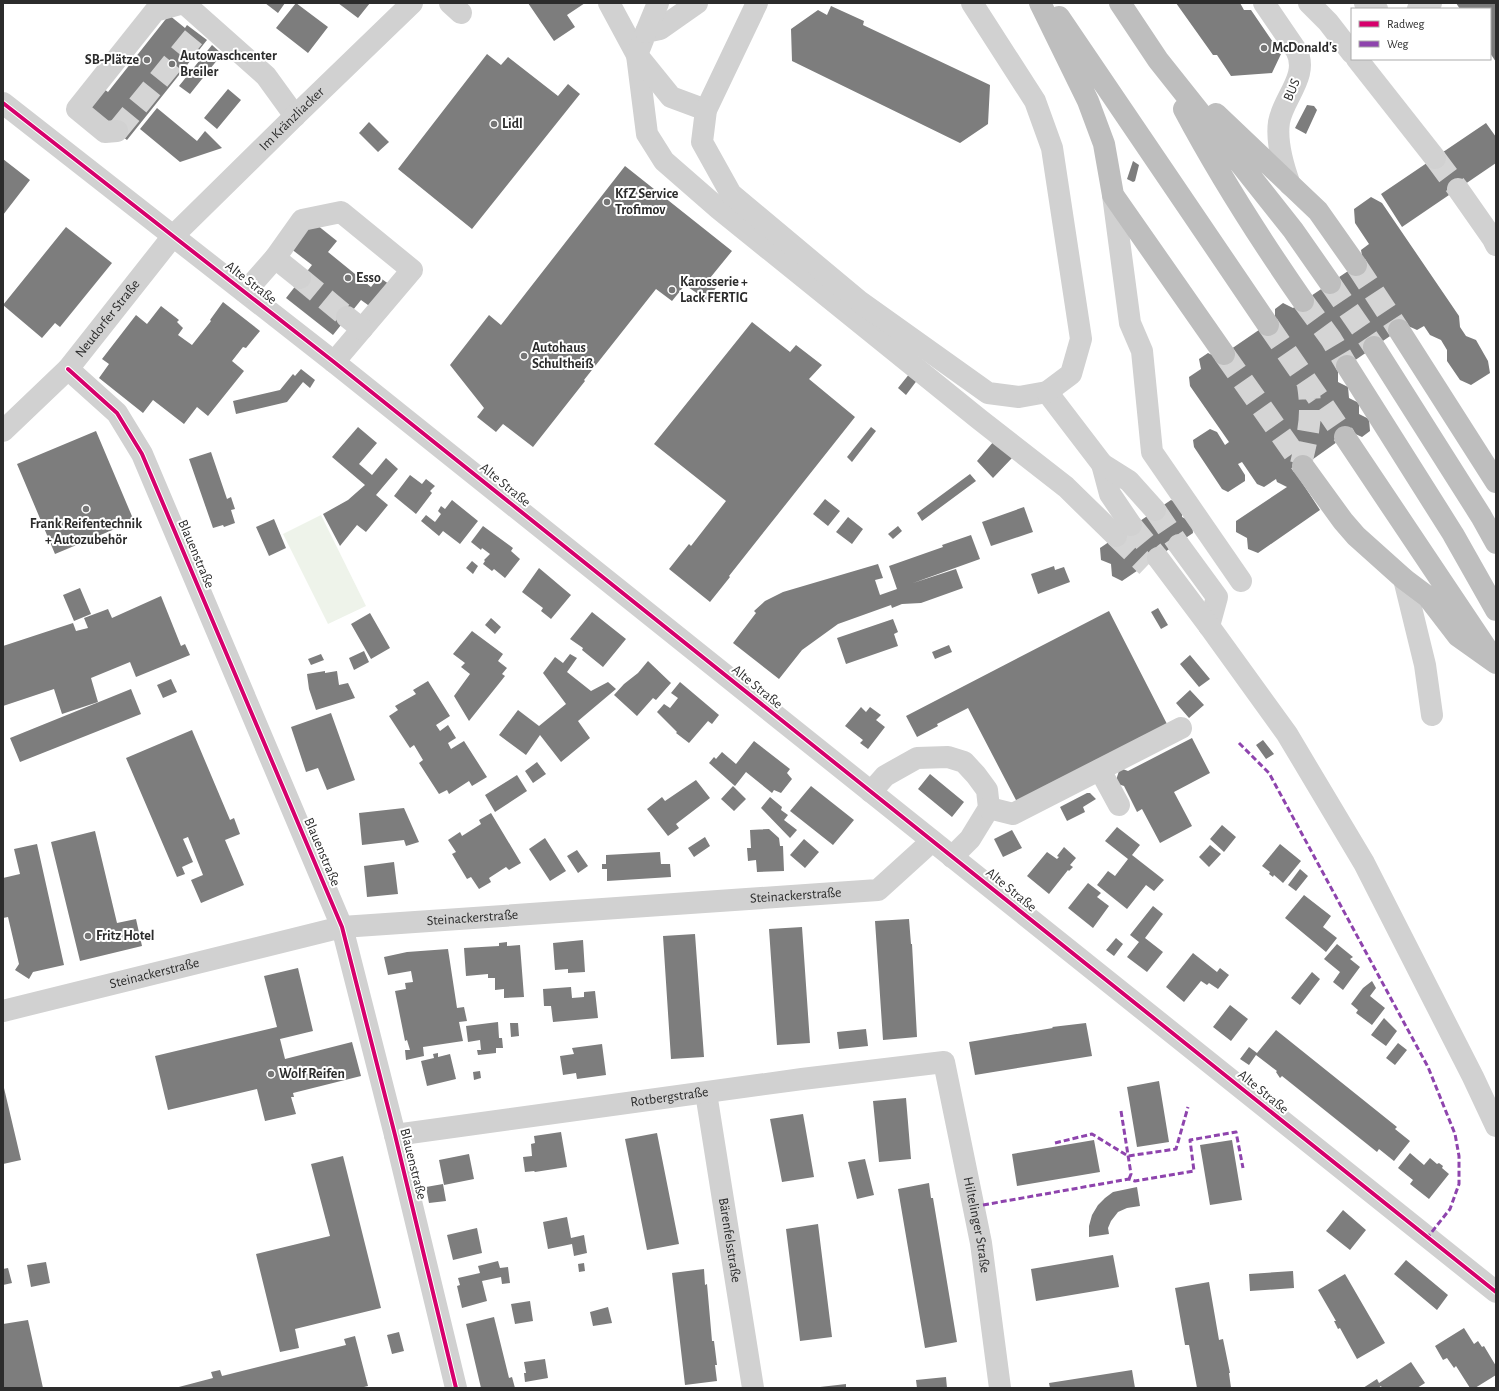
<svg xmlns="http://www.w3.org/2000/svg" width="1499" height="1391" viewBox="0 0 1499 1391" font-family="'Alegreya Sans',sans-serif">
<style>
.green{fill:#eef3ea}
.building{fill:#7d7d7d}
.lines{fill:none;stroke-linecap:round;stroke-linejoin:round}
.minor-tunnel{stroke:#d5d5d5;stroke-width:22;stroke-dasharray:22 11;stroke-linecap:butt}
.highway-tunnel{stroke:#d5d5d5;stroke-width:22;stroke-dasharray:22 11;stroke-linecap:butt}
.minor{stroke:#d1d1d1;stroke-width:22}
.highway{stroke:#bebebe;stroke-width:22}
.quiet{stroke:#8e44ad;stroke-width:3;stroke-dasharray:6 3;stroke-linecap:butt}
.cycleway-casing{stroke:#fff;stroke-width:6}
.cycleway{stroke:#d6006c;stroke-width:4}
.poi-dot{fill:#767676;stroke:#fff;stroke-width:1.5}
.labels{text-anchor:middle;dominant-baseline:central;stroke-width:4;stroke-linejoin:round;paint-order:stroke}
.poi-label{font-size:14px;font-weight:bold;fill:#2c2c2c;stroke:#fff;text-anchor:start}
.street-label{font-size:14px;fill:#2c2c2c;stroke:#fff}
</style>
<rect width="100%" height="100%" fill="#fff"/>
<path class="green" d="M321,515L366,606L328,624L283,534Z"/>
<path class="building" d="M265,3H285L278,13Z
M296,3L328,27L308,53L276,28Z
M338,3H370L358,18Z
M528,3H585L567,15L575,27L554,41Z
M1176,3H1240L1244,10H1251L1281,54L1272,73L1231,76L1217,55H1213Z
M1456,3H1496V62L1490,53V9H1460Z
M831,6L864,21L863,25L990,85L988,124L960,143L792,61L791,29L818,10L827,15Z
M169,15L185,28L187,25L207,40L127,140L88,109L104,89L108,92Z
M212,45L222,54L190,94L179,86Z
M487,54L501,65L508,57L558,96L568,84L580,94L472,229L398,169Z
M228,89L241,100L217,129L204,118Z
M1307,105L1314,106L1317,110L1306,134L1295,128Z
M157,108L197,141L205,131L222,148L180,162L140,129Z
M369,122L389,142L378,152L359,133Z
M1486,123L1496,137V163L1402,227L1381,194Z
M3,159L30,180L3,215Z
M1133,161L1139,165L1135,181L1133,182L1127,179Z
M625,166L732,251L710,278L718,285L707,300L685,285L672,301L656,289L584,380L585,381L533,447L503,424L496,432L477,417L484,408L450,365L489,315L501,325Z
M1371,197L1382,203L1459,316L1460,327L1466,336L1476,340L1488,361L1490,373L1471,385L1460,380L1447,361V350L1441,340L1430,335L1424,326L1417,330L1406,325L1338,372V382L1348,387L1349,398L1359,403V414L1369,419L1370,431L1362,437L1351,432L1295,472L1320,510L1258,553L1248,549L1247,538L1236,532V521L1287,487L1277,482L1276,479L1264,487L1257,484L1242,462L1238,464L1245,475V481L1228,492L1222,489L1194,447L1193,440L1210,429L1217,432L1225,445L1229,442L1190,386L1189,377L1201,369L1199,359L1208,353L1218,358L1275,319V309L1283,303L1293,308L1363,261L1361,250L1369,244L1355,223L1354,209Z
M312,221L337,241L328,252L371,287L379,277L393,287L375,310L361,300L333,335L286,298L312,265L290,248Z
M66,227L112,263L60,327L55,323L42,338L3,305Z
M223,302L260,331L246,348L243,347L232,361L244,371L208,416L197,407L184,424L153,400L143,413L99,378L109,364L102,359L136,315L147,324L161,306L179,320L177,322L183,328L178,335L192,345L211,321L210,320Z
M752,322L790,352L796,345L822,365L809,379L855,417L729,576L730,577L710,602L669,569L689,544L691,546L726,501L654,444Z
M301,369L315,380L310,388L303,382L287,402L236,414L233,401L280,390L293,374L295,376Z
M910,373L918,379L906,395L898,388Z
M358,427L377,443L359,464L372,475L386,458L398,469L376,495L388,505L366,532L357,525L340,546L323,514L348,500L365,485L332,457Z
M871,427L876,431L852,462L847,457Z
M96,431L134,521L55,554L17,464Z
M994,441L1012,458L993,478L977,461Z
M211,452L227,499L231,497L235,509L231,510L235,523L224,527L223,525L213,528L189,459Z
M970,474L976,481L922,521L917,513Z
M410,475L422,484L426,479L435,486L430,491L432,493L416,514L394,496Z
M825,499L840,511L828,526L813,514Z
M452,500L478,521L460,544L443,531L439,536L421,521L426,515L435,522L441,514L438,511L441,506L445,509Z
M1171,500L1182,505V517L1192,522L1193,533L1122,581L1112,576L1111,564L1101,560L1100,548Z
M1024,507L1033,532L991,546L982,522Z
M848,517L863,529L852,544L836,532Z
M274,519L286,548L269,556L256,527Z
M483,526L513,548L511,551L520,559L505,578L494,569L492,571L483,564L485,561L484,560L490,554L482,548L481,550L471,542Z
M898,526L902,531L893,539L888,534Z
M971,535L980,559L913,583L956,569L963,588L921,603L902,604L892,608L891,605L838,624L802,650L779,679L733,643L756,613L754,611L765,601L783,592L878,564L883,578L875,580L880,595L897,589L889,566L943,547L942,545Z
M472,561L478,566L473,574L466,568Z
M1054,566L1055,570L1064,567L1070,582L1038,594L1031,574Z
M539,568L571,595L551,619L541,611L543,608L522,592Z
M80,588L91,614L74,621L63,595Z
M161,596L181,646L185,644L190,655L136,677L130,662L91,678L98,702L62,714L54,689L3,706V646L73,623L76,631L88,628L84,618L108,609L112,618Z
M1158,608L1168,625L1161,629L1151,612Z
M1109,611L1167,724L1017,802L968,708L937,724L938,726L917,737L906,716Z
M592,612L626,639L603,667L582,650L583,648L570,639Z
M370,613L390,648L371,659L351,624Z
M491,618L501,627L495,634L485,625Z
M893,619L898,632L894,634L898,646L846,664L837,638Z
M472,631L503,654L498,661L507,668L502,674L505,676L469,721L454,696L470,674L461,667L465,663L453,654Z
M949,645L952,652L935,659L932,652Z
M364,651L369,662L354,670L349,658Z
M321,654L324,660L311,665L308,659Z
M570,654L577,658L567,672L591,691L608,682L616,689L578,721L590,738L561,762L540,735L526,755L499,735L518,710L539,726L566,704L543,673L555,657L563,663Z
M1190,655L1210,679L1199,687L1180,664Z
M648,661L671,683L656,700L653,698L637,716L614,695L624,684L638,673Z
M325,671V673L337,671L339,685L348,683L355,698L316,710L309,689L307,674Z
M171,679L177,692L163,698L157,685Z
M428,681L450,716L436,725L440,731L448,725L456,738L448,743L451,749L464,741L487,777L472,786L469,781L449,794L447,790L439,794L419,763L423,760L414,745L410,748L389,716L398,710L395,706L416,694L413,690Z
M680,682L719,715L712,724L708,721L689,743L676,733L677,732L657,712L664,704L670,708L678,698L671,693Z
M131,689L141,714L20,762L10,738Z
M1190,690L1204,705L1189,718L1176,703Z
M861,707L866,712L870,707L881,715L876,720L885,727L868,749L860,743L863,740L845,726Z
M331,713L355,780L327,790L318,768L306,772L291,727Z
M192,730L230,820L234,818L240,834L225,840L244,885L201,903L191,880L203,875L188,837L183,839L193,862L182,867L185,874L177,877L126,758Z
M1192,738L1210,773L1174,792L1192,826L1160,843L1142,809L1137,812L1124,786L1115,783L1120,768L1128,771Z
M1263,740L1274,754L1266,759L1256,745Z
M754,741L790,769L787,773L792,779L781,793L774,790L772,793L746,772L735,786L709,763L714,757L716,759L722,752L736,764Z
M537,762L546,774L533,783L525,771Z
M930,774L964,802L952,817L918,789Z
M517,775L527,791L495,812L485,795Z
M696,780L710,798L676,824L679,828L668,836L647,809L662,797L665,801Z
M733,786L746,799L734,811L721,799Z
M811,786L854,820L833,845L790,811Z
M1087,793H1090L1096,799L1083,807L1085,812L1067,821L1060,807Z
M770,797L782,807L781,810L788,815L784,820L797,830L790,838L761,808Z
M404,808L419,842L406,846L404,840L362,845L359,813Z
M491,813L521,863L509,870L506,867L489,878L491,882L479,889L471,877L467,879L452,854L456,852L448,840L460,832L462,836L481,824L479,820Z
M1222,825L1236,837L1224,852L1210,839Z
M1117,827L1140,845L1132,855L1164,880L1154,891L1146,885L1127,909L1097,885L1108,871L1115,876L1128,859L1105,841Z
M769,829L779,838L780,846H783L784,871L757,872L756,860L748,861L747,848H751L750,830Z
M1012,830L1022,848L1003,857L994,839Z
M95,831L117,923L136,919L142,946L80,961L51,842Z
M705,837L710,846L694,857L688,848Z
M545,838L566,871L550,881L529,849Z
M804,839L819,852L805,868L790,855Z
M37,844L64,965L33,972L29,979L15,970L19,964L8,917L3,918V878L20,874L14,849Z
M1280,844L1301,861L1283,883L1274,875L1273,877L1269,874L1270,872L1262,866Z
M1210,845L1221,854L1209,867L1199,857Z
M1064,847L1076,858L1070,865L1073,867L1069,871L1068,870L1049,894L1027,876L1047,852L1057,859L1059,857L1057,856Z
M577,850L588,866L578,873L567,856Z
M660,852L661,864H670L671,877L607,881V869H602V864H606V855Z
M394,862L398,894L367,897L364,866Z
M1300,869L1308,876L1296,891L1288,885Z
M1088,883L1101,893L1097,897L1109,906L1093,928L1068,908Z
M1304,895L1331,916L1323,927L1337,938L1326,952L1285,918Z
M1153,906L1163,914L1145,938L1163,952L1147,972L1127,957L1139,942L1130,935Z
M909,919L911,944H912L917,1037L883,1040L875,921Z
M802,927L810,1043L777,1045L769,929Z
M695,934L704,1057L671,1059L663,936Z
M1116,938L1123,944L1114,956L1106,950Z
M583,940L585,972L568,973V969L555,970L553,943Z
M507,942V946L520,945L524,997L504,998V989L495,990V978H488V974L466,976L464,948L499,946V943Z
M1337,944L1353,957L1350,959L1360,967L1343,990L1333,982L1340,972L1324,959Z
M448,949L457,1008L464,1007L467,1021L459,1022L463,1041L423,1047L424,1056L406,1060L405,1050H410L407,1040L405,1041L395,991L406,989L405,983L413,982L411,971L388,975L384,957L407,952Z
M1193,953L1217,972L1220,968L1229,975L1218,989L1209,983L1207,985L1201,981L1184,1002L1166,987Z
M298,968L313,1031L280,1039L285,1059L352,1042L361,1076L293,1093L294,1097H291L296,1114L265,1121L257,1089L168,1110L155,1056L277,1027L264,976Z
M1312,972L1320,979L1300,1005L1291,998Z
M1372,981L1376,988L1370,996L1385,1008L1372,1025L1356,1013L1358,1010L1351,1004L1363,988Z
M571,987L572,998L584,997V992L595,991L598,1018L553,1022L551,1006H544L543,989Z
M1230,1005L1248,1019L1231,1041L1213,1027Z
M1384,1018L1397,1031L1386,1046L1371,1035Z
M498,1022L499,1038H502L503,1048H496V1053L478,1055L477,1050H481L480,1040L468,1042L466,1026Z
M510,1023H518L519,1036L511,1037Z
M1086,1023L1092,1056L975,1075L969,1042L1053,1028L1052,1027Z
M866,1029L868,1046L839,1049L837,1032Z
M1276,1030L1397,1127L1395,1129L1410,1141L1394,1161L1379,1149L1377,1152L1282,1076L1280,1078L1276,1072L1277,1071L1256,1055L1249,1065L1240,1059L1249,1047L1257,1053Z
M1398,1043L1407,1050L1395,1065L1386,1058Z
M602,1044L606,1075L577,1079L576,1073L563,1075L560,1056L574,1054L572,1048Z
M438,1053V1057L450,1054L456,1079L427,1086L421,1061L434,1058L433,1054Z
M480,1071L481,1078L474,1080L473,1072Z
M1159,1081L1169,1142L1137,1147L1127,1087Z
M3,1088H4L21,1160L3,1164Z
M906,1098L911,1159L879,1162L873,1101Z
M803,1114L814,1177L782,1182L770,1119Z
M561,1132L567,1167L535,1172L534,1171L525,1172L523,1157L532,1156L531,1144L535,1143L534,1136Z
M657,1133L679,1244L647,1250L625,1139Z
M1094,1140L1100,1172L1017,1186L1012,1154Z
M1232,1140L1242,1200L1210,1205L1200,1145Z
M1410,1153L1424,1165L1430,1158L1437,1164L1439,1163L1443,1166L1442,1168L1449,1174L1429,1199L1410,1184L1413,1180L1398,1168Z
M469,1154L474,1179L444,1185L439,1160Z
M343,1156L381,1308L295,1329L299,1348L280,1352L256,1254L330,1236L311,1164Z
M865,1159L874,1195L857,1199L848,1162Z
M929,1183L931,1198H933L957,1342L925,1348L898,1189Z
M443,1184L446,1201L429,1203L426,1187Z
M1137,1187L1140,1206L1127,1208L1118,1212L1111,1221L1108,1228L1109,1234L1089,1237V1226L1092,1215L1098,1205L1105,1198L1113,1192Z
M1343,1210L1366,1230L1350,1250L1326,1231Z
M567,1217L571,1238L584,1235L587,1253L574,1256L572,1244L548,1249L543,1222Z
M818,1224L832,1337L800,1341L786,1229Z
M477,1228L482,1253L453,1260L447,1235Z
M1113,1255L1119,1287L1036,1301L1031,1269Z
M1406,1260L1448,1295L1437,1310L1394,1274Z
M498,1261L500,1268L508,1267L510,1283L502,1284L501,1277L482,1281L487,1301L462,1308L457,1286L460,1285L458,1278L480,1273L478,1266Z
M46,1262L50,1283L31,1287L27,1265Z
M584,1263L585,1271L579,1272L578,1264Z
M8,1268L12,1283L3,1285V1269Z
M704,1269L705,1285L707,1284L712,1341H714L717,1365H715L717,1381L685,1385L672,1273Z
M1293,1271L1294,1288L1250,1291L1249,1274Z
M1345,1274L1385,1343L1357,1359L1340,1328L1338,1329L1334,1321H1336L1318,1290Z
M1209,1282L1219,1340L1223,1339L1230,1373H1229L1231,1388H1197L1189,1345H1185L1175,1288Z
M530,1301L533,1321L515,1324L511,1304Z
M608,1307L612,1323L593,1326L590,1312Z
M494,1317L509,1378L512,1377L515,1388H481L466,1324Z
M28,1320L43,1388H3V1324Z
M1464,1328L1474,1344L1478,1341L1482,1347L1484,1346L1496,1366V1375L1475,1388H1470L1456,1366L1454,1368L1447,1358L1443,1360L1435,1346Z
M399,1332L404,1351L392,1354L387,1335Z
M355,1336L368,1386L360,1388H175L213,1378L211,1372L220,1370L222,1376L346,1345L344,1339Z
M545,1359L548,1378L525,1382L524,1373H526L524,1362Z
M1411,1362L1425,1383L1417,1388H1382L1381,1386L1378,1388H1363L1377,1379L1379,1383Z
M1132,1370L1135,1388H1050L1049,1383Z
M946,1377L947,1388H917L916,1380Z
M846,1384V1388H820V1387Z"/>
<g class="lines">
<path class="minor-tunnel" d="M117,131L197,33
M1435,158L1458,189
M300,278L347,317
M1155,510L1179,545
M1131,525L1158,558
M1116,536L1147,566"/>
<path class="highway-tunnel" d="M1356,265L1399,330
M1330,283L1374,347
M1303,301L1331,339L1347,366
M1268,325L1345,437
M1224,354L1303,466
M1301,464C1308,434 1313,417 1308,385"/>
<g class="minor">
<path d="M184,3L266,76L295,116"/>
<path d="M450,3L461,13"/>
<path d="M609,3L637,55L647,134L664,161L719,209L979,419L1066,487L1116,536"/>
<path d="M697,3L660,29L646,32L637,55L671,97L706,110"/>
<path d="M757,3L706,110L702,142L731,194L859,301L988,393L1019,397L1047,392L1102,464L1110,494L1131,525"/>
<path d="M972,3L1035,101L1052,148L1081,339L1071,374L1047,392"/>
<path d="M1264,3L1296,50C1310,75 1283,98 1279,122C1276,143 1283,166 1290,185"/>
<path d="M1309,3L1328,22L1352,53"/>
<path d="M1365,3L1377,9"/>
<path d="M1418,9L1429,5L1431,3"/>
<path d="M646,32L658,3"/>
<path d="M1357,59L1435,158"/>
<path d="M3,103L334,362L1496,1292"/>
<path d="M117,131L105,132L77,109L155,11L184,3"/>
<path d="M1458,189L1493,239L1496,245"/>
<path d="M1113,195L1130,323L1142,351L1152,452L1241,581"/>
<path d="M275,258L300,278"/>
<path d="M245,292L275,258L302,220L341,212L412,270L334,362"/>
<path d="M347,317L362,329"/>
<path d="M68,369L117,413L142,454L342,927L395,1135L456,1388"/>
<path id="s1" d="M3,431L68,369L173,236L295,116L412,3"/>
<path d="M1102,464L1129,481L1155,510"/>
<path d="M1179,545L1217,597L1209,626"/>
<path d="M1158,558L1209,626L1287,734L1364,863L1473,1077L1496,1126"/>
<path d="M1404,579L1425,665L1432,715"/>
<path d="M1100,770L1119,805"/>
<path d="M871,792L885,776L917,758L948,757L964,762L976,775L987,790L989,808L970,839L952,857"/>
<path d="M989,808L1013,814L1181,728"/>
<path id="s2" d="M3,1011L342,927L878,890L932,841"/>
<path id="s3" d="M706,1093L753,1388"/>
<path id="s4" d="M395,1135L802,1079L944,1062L981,1243L1000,1388"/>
</g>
<path class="highway" d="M1040,3L1088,101L1104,144L1113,195L1224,354
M1120,3L1158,60L1293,230L1330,283
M1059,17L1268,325
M1184,109C1219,175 1260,239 1303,301
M1216,114L1318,211L1356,265
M1399,330L1496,482
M1374,347L1481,516L1496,543
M1347,366L1453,534L1496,610
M1345,437L1489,652
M1303,466L1343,521L1356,536L1404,579L1428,597L1458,636L1496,663"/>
<path class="quiet" d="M1239,743L1269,773L1428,1067L1455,1134L1459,1156V1184L1450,1209L1427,1238
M1121,1111L1131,1174L1129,1179
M1055,1143L1092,1134L1128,1156L1176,1149L1188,1107
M983,1205L1129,1179L1135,1181L1194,1171L1190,1140L1236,1132L1243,1168"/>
<g class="cycleway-casing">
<path id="cycleway" d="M3,103L334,362L1496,1292
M68,369L117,413L142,454L342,927L395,1135L456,1388"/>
</g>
<use href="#cycleway" class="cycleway"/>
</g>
<g class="poi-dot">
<circle cx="1264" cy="48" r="4"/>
<circle cx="147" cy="60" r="4"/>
<circle cx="172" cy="64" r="4"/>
<circle cx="494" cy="124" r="4"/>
<circle cx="607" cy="202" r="4"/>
<circle cx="348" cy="278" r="4"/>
<circle cx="672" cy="290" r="4"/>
<circle cx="524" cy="356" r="4"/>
<circle cx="86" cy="509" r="4"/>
<circle cx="88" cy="936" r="4"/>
<circle cx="271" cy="1074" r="4"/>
</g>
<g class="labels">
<g class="poi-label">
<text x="1272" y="48">McDonald's</text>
<text x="180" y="56">Autowaschcenter<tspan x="180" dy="16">Breiler</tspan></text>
<text x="139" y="60" text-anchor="end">SB-Plätze</text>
<text x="502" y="124">Lidl</text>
<text x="615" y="194">KfZ Service<tspan x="615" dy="16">Trofimov</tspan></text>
<text x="356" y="278">Esso</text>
<text x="680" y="282">Karosserie +<tspan x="680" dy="16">Lack FERTIG</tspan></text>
<text x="532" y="348">Autohaus<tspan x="532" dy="16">Schultheiß</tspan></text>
<text x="86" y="524" text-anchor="middle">Frank Reifentechnik<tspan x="86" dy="16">+ Autozubehör</tspan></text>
<text x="96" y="936">Fritz Hotel</text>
<text x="279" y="1074">Wolf Reifen</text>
</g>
<g class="street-label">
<text transform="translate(1292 90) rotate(-67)">BUS</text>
<text stroke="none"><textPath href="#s1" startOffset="426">Im Kränzliacker</textPath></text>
<text transform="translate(251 283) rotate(38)">Alte Straße</text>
<text stroke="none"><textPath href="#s1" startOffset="154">Neudorfer Straße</textPath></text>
<text transform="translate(505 485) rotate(39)">Alte Straße</text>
<text transform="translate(196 554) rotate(67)">Blauenstraße</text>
<text transform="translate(757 687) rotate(39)">Alte Straße</text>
<text transform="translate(322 852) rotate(67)">Blauenstraße</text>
<text transform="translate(1011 890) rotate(39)">Alte Straße</text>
<text stroke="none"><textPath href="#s2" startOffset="804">Steinackerstraße</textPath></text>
<text stroke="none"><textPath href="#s2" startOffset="480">Steinackerstraße</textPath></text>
<text stroke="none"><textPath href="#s2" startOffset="156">Steinackerstraße</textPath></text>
<text transform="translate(1263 1092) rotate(39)">Alte Straße</text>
<text stroke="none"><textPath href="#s4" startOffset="277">Rotbergstraße</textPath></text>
<text transform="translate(413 1164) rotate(76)">Blauenstraße</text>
<text stroke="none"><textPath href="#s4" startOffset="720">Hiltelinger Straße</textPath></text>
<text stroke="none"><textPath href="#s3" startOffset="149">Bärenfelsstraße</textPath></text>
</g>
</g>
<rect width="1499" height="1391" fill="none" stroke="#2c2c2c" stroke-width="8"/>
<rect x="1351" y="8" width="140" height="52" fill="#ffffff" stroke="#ababab"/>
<rect x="1359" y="21" width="20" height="6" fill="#d6006c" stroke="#ababab"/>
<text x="1387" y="28" font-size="12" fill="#2c2c2c">Radweg</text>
<rect x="1359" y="41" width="20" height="6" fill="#8e44ad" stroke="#ababab"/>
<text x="1387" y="48" font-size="12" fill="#2c2c2c">Weg</text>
</svg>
